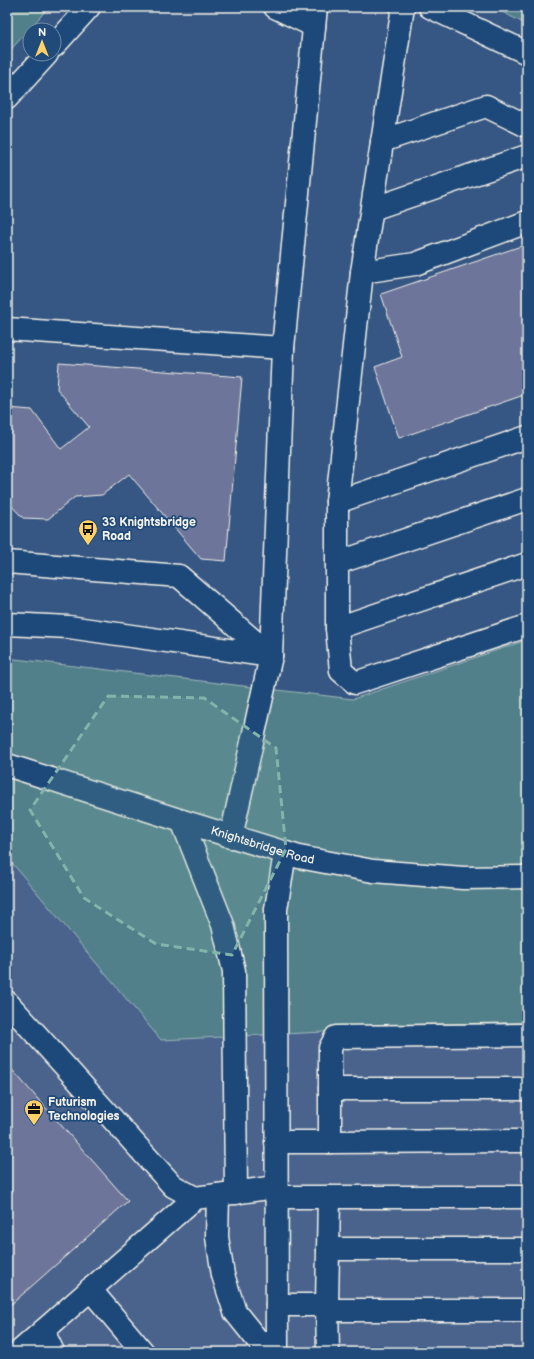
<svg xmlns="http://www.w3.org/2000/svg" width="534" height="1359" viewBox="0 0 534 1359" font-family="'Balsamiq Sans',sans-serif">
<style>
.built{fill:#49638d}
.green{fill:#51808a;stroke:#a2b8b9}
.building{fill:#6d749a;stroke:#f4f1e8}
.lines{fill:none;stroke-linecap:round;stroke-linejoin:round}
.minor-casing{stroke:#f4f1e8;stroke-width:25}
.minor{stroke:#1f4a7a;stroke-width:22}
.marked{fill:#82b4ab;fill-opacity:0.2;stroke:#82b4ab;stroke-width:3;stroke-dasharray:8 5;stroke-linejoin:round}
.labels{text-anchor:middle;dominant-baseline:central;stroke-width:3.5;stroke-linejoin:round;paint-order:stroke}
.poi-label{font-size:12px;font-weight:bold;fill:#f4f1e8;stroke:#1f4a7a;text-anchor:start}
.street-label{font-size:12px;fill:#f4f1e8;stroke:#1f4a7a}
</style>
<rect width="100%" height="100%" fill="#365784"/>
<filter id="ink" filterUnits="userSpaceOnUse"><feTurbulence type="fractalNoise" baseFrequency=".025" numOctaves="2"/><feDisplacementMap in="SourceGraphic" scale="8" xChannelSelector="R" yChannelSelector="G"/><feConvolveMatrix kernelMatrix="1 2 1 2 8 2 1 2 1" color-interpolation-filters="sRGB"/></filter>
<g filter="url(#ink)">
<path class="built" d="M7,857L161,1040L527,1022V1352H7Z"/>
<path class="green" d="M7,7H49L7,54Z
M493,7H527V25Z
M527,640V1022L161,1040L7,857V658L353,699Z"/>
<path class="building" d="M527,244V394L399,438L375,367L402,357L381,294Z
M59,363L242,377L226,561L201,559L129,474L102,495L75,497L48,519L23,518L7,501V408L32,410L61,449L89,427L57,389Z
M7,1064L128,1201L7,1308V1196L12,1192L7,1187Z"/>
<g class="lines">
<g class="minor-casing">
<g id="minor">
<path d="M275,7L314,26"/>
<path d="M403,7L362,272L415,264L527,222"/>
<path d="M430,7L527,53"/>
<path d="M54,46L89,7"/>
<path d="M7,98L47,54"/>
<path d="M382,141L486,106L527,126"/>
<path d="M372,209L527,156"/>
<path d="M362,272L337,502L527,437"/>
<path d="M7,329L283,348"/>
<path d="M337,502V628L527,564"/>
<path d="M7,562L179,576L271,656"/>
<path d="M337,563L527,499"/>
<path d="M7,624L69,627L271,656"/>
<path d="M337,628L341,671L355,683L527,626"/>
<path id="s1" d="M7,765L182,821L299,857L373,871L463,878L527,877"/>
<path d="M182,821L223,925L234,971L236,1193"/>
<path d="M231,837L271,656L283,348L316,7"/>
<path d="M7,1002L173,1186L195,1198L276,1187"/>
<path d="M330,1089H527"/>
<path d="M276,1142H330V1048L336,1037L527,1035"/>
<path d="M330,1142L527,1141"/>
<path d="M218,1195L217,1237L223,1275L235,1312L267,1352"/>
<path d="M276,1197H527"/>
<path d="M328,1249H527"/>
<path d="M90,1289L143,1352"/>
<path d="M277,1305H327"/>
<path d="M327,1310H527"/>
<path d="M43,1331L53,1352"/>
<path d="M19,1352L195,1198"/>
<path d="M277,1352L276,909L285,853"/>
<path d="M328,1352L327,1305L329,1197"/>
</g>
</g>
<use href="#minor" class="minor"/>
</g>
</g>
<path class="marked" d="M108,696L204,698L276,748L286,849L232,955L156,944L84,898L30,810Z"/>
<defs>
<g id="bus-pin" transform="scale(1)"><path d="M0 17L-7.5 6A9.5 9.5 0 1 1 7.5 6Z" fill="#ffd166" stroke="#1f4a7a"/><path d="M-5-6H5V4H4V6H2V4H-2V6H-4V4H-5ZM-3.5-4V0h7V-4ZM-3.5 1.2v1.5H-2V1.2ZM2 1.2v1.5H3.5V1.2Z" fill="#111"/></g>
<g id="office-pin" transform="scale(1)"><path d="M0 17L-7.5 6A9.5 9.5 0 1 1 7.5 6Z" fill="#ffd166" stroke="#1f4a7a"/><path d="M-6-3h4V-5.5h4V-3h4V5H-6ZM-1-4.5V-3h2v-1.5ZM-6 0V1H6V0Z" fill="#111"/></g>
</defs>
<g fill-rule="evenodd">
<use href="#bus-pin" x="88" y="529"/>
<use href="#office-pin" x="34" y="1109"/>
</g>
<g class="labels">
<g class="poi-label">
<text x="102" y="522">33 Knightsbridge<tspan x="102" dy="14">Road</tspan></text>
<text x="48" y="1102">Futurism<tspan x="48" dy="14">Technologies</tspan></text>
</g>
<g class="street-label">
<text stroke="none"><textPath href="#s1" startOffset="268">Knightsbridge Road</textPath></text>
</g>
</g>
<rect width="534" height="1359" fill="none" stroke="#1f4a7a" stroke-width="24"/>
<rect x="12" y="12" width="510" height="1335" fill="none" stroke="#f4f1e8" stroke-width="1.5" filter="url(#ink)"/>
<g transform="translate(42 42)"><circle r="19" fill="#1f4a7a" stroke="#748da6"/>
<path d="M0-3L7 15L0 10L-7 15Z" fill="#ffd166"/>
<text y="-6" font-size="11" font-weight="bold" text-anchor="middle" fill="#f4f1e8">N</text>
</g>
</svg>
